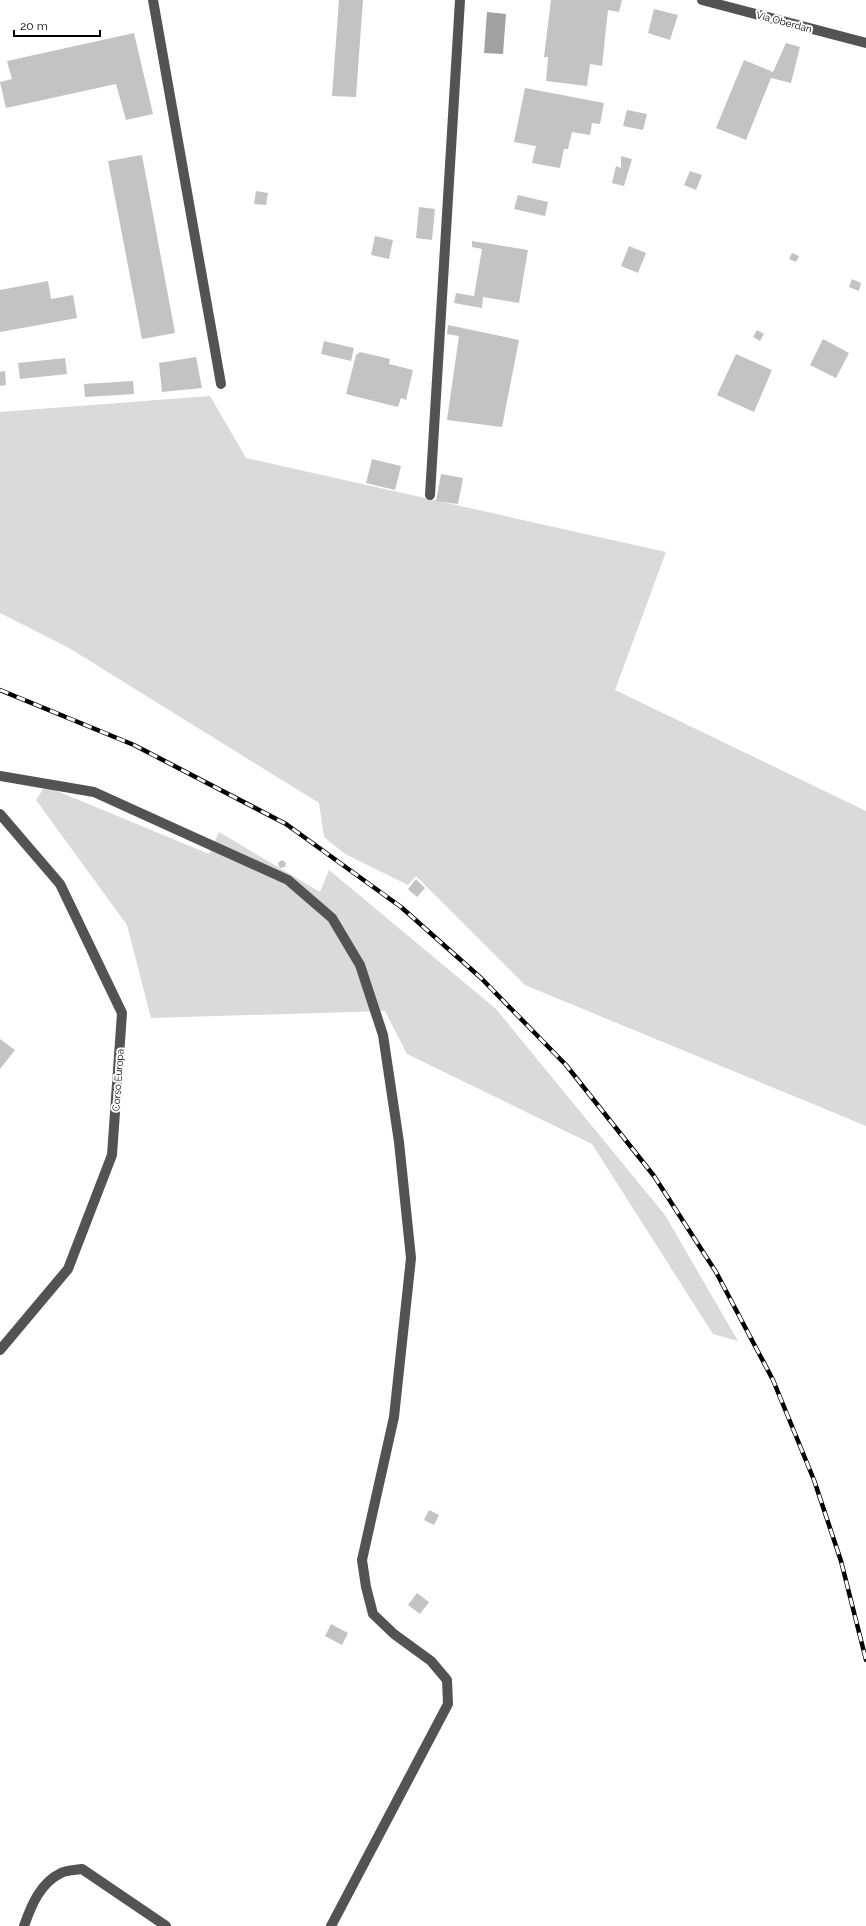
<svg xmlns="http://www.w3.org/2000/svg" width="866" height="1926" viewBox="0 0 866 1926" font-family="Raleway,sans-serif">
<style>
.green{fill:#dadada}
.water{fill:#a1a1a1}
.building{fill:#c3c3c3}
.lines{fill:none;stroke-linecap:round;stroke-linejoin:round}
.minor{stroke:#535353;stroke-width:10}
.rail-casing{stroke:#000;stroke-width:4.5}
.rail{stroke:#fff;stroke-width:3;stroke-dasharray:9;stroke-linecap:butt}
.labels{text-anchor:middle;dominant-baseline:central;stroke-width:4;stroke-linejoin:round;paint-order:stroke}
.street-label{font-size:10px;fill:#000;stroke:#fff}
</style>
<rect width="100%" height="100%" fill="#fff"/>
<path class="green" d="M210,396L246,458L666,552L615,690L866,811V1126L525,985L416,876L408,885L345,854L324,837L319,803L69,648L0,613V412Z
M45,786L209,854L219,832L320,892L329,870L496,1009L665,1215L738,1341L713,1334L592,1144L407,1054L385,1011L151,1018L127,925L36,800Z"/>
<path class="water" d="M487,12L506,14L503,54L484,53Z"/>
<path class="building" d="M339,0H363L356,97L332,96Z
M551,0H622L619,12L608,10L602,66L590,64L587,86L546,81L548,57H544Z
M654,9L678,15L670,40L648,33Z
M134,33L153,114L126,120L116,84L6,108L0,82L12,79L7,61Z
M786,43L800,47L791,83L771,78L746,140L716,128L744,60L773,72Z
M525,88L604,103L600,124L592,123L590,135L572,132L568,149H564L560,168L532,163L536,146L514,142Z
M627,110L647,114L643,130L623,126Z
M142,155L175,333L142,339L108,161Z
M621,156L632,159L624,186L612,183L616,166L621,168Z
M690,171L702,175L696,190L684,185Z
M256,191L268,193L266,205L254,204Z
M518,195L548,202L545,216L514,209Z
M419,207L435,209L432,240L416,238Z
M375,236L393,240L389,259L371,255Z
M472,241L528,250L519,303L483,297L482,308L454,303L456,293L474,296L482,249L472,247Z
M629,246L646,253L638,273L621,266Z
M792,253L799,256L796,262L789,259Z
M852,279L861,283L859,291L849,287Z
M48,281L51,299L73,295L77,318L0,332V290Z
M448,325L519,340L502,427L447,420L459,336L447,334Z
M757,330L764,334L760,341L753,337Z
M823,339L849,353L836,378L810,365Z
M324,341L354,348L351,361L321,354Z
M360,352L390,359L389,364L413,370L406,400L401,398L398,407L346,394L356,355Z
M736,354L772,370L754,412L717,395Z
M196,357L202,388L162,392L159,363Z
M65,358L67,374L20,379L18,363Z
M5,371L6,385L0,386V372Z
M133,381L134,394L85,397L84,384Z
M372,459L401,466L395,490L366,483Z
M441,474L463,478L458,504L436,501Z
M282,860L286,863L285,867L280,868L278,863Z
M416,879L425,888L417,897L408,889Z
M0,1039L15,1050L0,1069Z
M429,1510L439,1515L434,1525L424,1520Z
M417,1593L429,1602L420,1614L408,1605Z
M331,1624L348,1633L342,1645L325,1636Z"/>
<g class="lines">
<path class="minor" d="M153,0L221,384
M702,0L866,43
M430,495L460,0
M0,776L94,792L288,880L332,918L360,965L383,1035L399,1142L411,1258L394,1417L362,1560L366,1587L373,1614L394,1634L431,1661L447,1680L448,1704L331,1926
M0,814L60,884L122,1013L112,1155L68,1269L0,1350
M24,1926C31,1906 40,1883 61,1873C66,1870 76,1870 82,1869L166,1926"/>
<g class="rail-casing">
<path id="rail" d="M0,690L134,745L286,824L401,907L481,978L566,1065L654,1176L716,1272L773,1380L814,1480L841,1561L866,1660"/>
</g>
<use href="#rail" class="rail"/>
</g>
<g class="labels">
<g class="street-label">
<text transform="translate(784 22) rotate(15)">Via Oberdan</text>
<text transform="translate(118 1080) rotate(-86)">Corso Europa</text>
</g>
</g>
<path d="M14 30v6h86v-6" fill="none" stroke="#000000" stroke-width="2"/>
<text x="20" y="30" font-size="12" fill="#000000" stroke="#ffffff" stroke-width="3" paint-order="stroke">20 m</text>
</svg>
